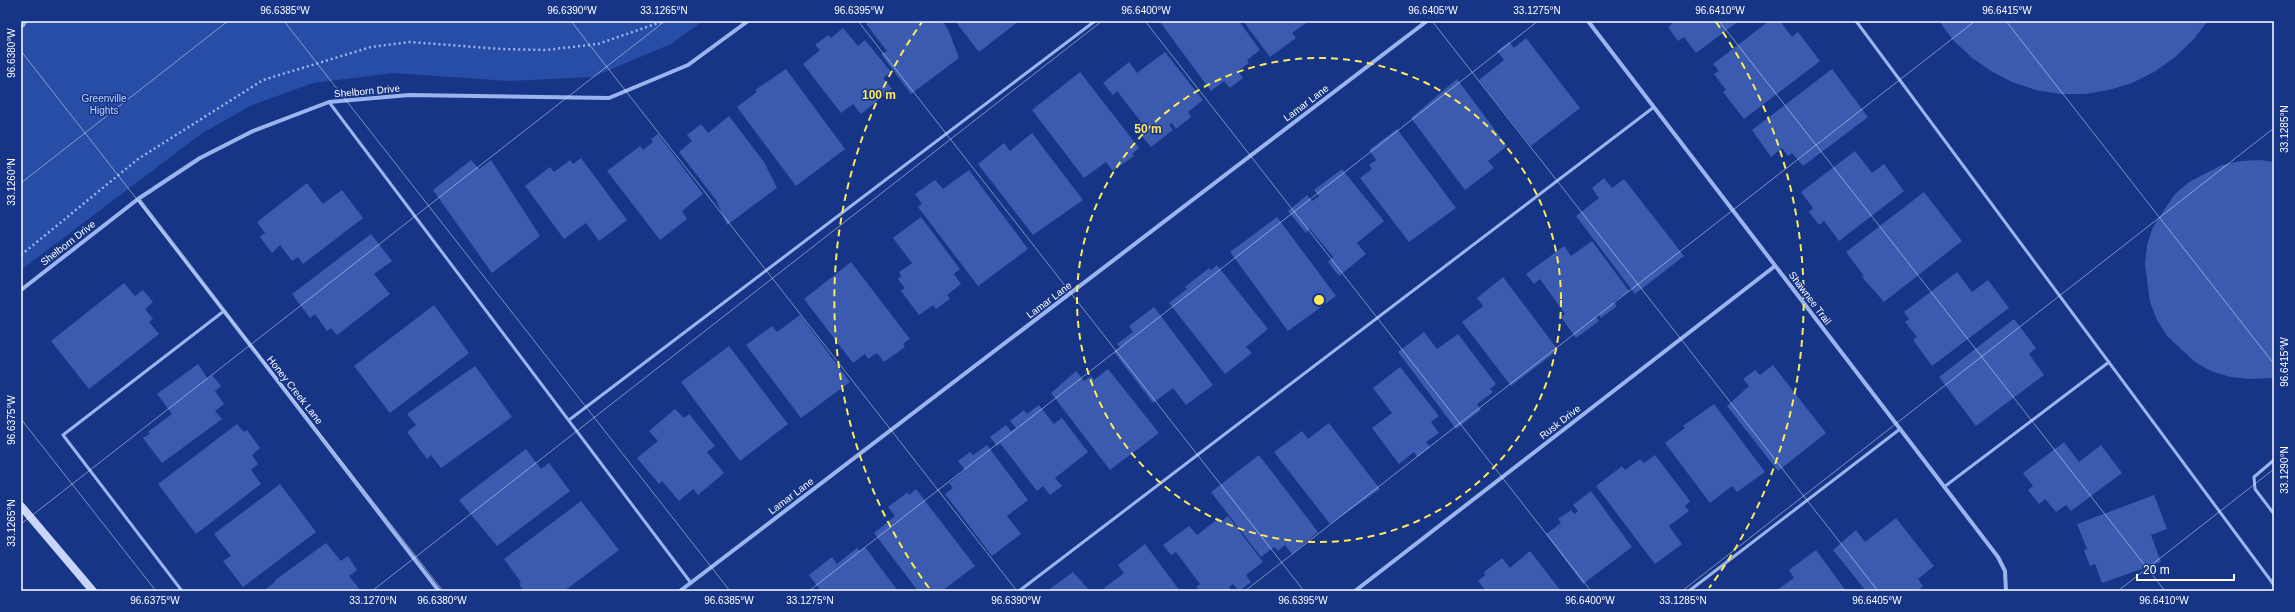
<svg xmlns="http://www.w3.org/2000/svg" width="2295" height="612" viewBox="0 0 2295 612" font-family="Helvetica,sans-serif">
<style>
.green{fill:#284da6}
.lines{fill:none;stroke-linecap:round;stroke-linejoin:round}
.stream{stroke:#8eacf1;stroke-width:10}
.building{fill:#3a5baf}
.path{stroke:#9cb4ee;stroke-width:2.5;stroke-dasharray:2 3;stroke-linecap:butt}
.service{stroke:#9cb4ee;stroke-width:3}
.minor{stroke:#9cb4ee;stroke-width:4}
.secondary{stroke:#c9d6fa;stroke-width:8}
.ticks{fill:none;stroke:#fff;stroke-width:1;stroke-opacity:0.45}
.ring{fill:none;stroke:#ffe959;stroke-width:2;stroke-dasharray:7 5}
.labels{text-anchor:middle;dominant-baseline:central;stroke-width:3;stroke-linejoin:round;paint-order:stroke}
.street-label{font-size:10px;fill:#fff;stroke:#163587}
.park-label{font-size:10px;fill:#c1d2fa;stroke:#163587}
.centre{fill:#ffe959;stroke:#163587;stroke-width:2}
.ring-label{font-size:12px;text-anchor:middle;font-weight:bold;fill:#ffe959;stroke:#163587;stroke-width:3;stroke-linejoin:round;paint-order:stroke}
.neatline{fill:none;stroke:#fff;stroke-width:1.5}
.ticks-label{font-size:10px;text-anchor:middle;fill:#fff}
</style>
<rect width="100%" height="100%" fill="#163587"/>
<path class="green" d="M21,21H703L671,44L593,77L509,81L393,73L313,83L250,106L201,134L21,270Z"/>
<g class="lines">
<path class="stream" d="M21,23L22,21"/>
</g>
<path class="building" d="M870,21H942L948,29L959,58L911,94L881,54L887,51L866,24Z
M955,21H1019L979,52Z
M1162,21H1239L1260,50L1247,60L1249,63L1238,71L1243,78L1230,88L1224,81L1211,91L1160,22Z
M1243,21H1309L1292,33L1296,38L1270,57Z
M1670,21H1739L1696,53L1684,37L1678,41L1668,27L1672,24Z
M1769,21H1780L1792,37L1798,32L1820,61L1744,119L1723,92L1726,90L1714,74L1719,71L1713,64Z
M1939,21H2208L2192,41L2174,58L2154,72L2132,83L2109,90L2085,94H2060L2036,90L2012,82L1991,71L1971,57L1953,40Z
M843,28L858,46L865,40L891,72L883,78L892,89L861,114L853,104L841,113L803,64L820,50L815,45L828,35L831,38Z
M1526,38L1580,108L1531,146L1479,80L1504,60L1497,51L1509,42L1514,48Z
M1165,52L1203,100L1188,112L1191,117L1176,129L1172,123L1169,125L1173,130L1151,147L1134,126L1141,122L1117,91L1113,95L1103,83L1129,62L1137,73Z
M786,69L845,149L796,186L737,107L757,92L755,90Z
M1832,69L1868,117L1803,166L1792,153L1788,156L1782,148L1771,157L1752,130Z
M1080,72L1139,148L1132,154L1134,156L1113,171L1106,162L1084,178L1032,110Z
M1457,79L1507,146L1488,161L1494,168L1465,190L1411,118Z
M729,116L764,162L777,188L727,225L716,200L679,152L692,141L687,135L701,124L708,133Z
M1397,129L1456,208L1409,242L1360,178L1372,169L1369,165L1376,160L1369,150Z
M1032,133L1083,200L1033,235L978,164L1004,143L1010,151Z
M658,134L703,194L682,211L687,219L660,240L607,171L640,146L643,150L653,142L651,139Z
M1855,151L1872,173L1884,164L1904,191L1839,241L1824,221L1819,225L1809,212L1813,208L1801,192Z
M581,158L627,220L599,241L586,223L564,239L525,186L550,167L554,172L570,160L573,164Z
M471,160L479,169L491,160L540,236L492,273L433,190Z
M2260,160L2274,162V378L2249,379L2230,377L2211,371L2195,362L2167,336L2157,320L2150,302L2145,264L2147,245L2153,227L2174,195L2189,182L2222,165L2241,161Z
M1342,169L1384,221L1357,243L1366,254L1339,276L1328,262L1333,257L1310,229L1306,233L1288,211L1307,195L1312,201L1319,196L1314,190Z
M969,170L1028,249L978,286L918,207L922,204L915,194L935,180L943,189Z
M1604,178L1612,188L1624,179L1684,256L1635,294L1576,216L1599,198L1592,188Z
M307,183L323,204L342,190L363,218L303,264L298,257L292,261L280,245L272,253L260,237L265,233L257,222Z
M1924,192L1962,241L1884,302L1862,277L1864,276L1846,252Z
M921,217L960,269L954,274L961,284L947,295L950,299L936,309L933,305L919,315L901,291L905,288L898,279L901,276L899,272L912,263L893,238Z
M1277,217L1336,296L1288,331L1230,252Z
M371,234L392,261L374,274L390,294L337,335L331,328L327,331L315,314L310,318L292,294Z
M1592,241L1629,291L1613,302L1617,306L1601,318L1599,314L1596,317L1599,321L1576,338L1561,317L1565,314L1540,279L1534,284L1526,274L1564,246L1571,256Z
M851,262L910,339L903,344L905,347L884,362L877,353L868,359L865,354L853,363L804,299Z
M1217,265L1268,329L1246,347L1252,353L1225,374L1169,303L1187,289L1185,287L1209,268L1211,270Z
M1957,272L1972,292L1988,280L2009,308L1932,366L1913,340L1917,337L1905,322L1909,319L1904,312Z
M1503,277L1558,350L1511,386L1462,322L1483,306L1477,298Z
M124,283L135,296L143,290L153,302L145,309L153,319L149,322L159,334L89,389L51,341Z
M434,305L469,353L390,413L354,366Z
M1154,307L1213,385L1186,405L1173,388L1153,403L1114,352L1120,347L1117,344L1133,332L1129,326Z
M800,315L850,382L801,418L746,345L772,326L777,332Z
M2014,319L2036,348L2029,354L2044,375L1976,426L1939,377Z
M1424,332L1437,349L1458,334L1496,384L1490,389L1493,392L1477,404L1481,410L1456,429L1398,352Z
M729,346L788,424L740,461L681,382Z
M198,364L208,379L212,375L221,386L215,391L224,404L215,411L222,419L162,463L143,438L150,434L148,432L172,414L157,394Z
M1773,365L1826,433L1778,471L1727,406L1749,386L1743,379L1755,370L1760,375Z
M475,366L512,417L441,468L431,455L427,459L407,432L416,425L407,414Z
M1400,367L1439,416L1431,422L1439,433L1426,442L1430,447L1417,457L1414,452L1399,464L1372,428L1392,413L1373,388Z
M1108,369L1159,433L1110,470L1051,393L1076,371L1084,381L1091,376L1094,380Z
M1714,404L1765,472L1737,492L1732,486L1710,503L1665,443L1685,428L1683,426Z
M1039,405L1054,424L1062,418L1088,452L1055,478L1062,486L1050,495L1043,486L1037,491L1000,443L997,446L990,437L1006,425L1011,431L1016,428L1010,421L1024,410L1027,414Z
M675,409L684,418L689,414L715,446L707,452L724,473L698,495L693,489L679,501L662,481L659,484L637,458L658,441L649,431Z
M1329,423L1380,489L1330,524L1274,452L1302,431L1308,439Z
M237,424L244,432L247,430L260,448L252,455L258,464L251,470L261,484L196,534L158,484Z
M2064,442L2079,462L2101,445L2122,473L2071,511L2066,505L2056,512L2045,499L2039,504L2028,490L2033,486L2023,473Z
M987,445L1028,500L1007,516L1021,534L992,556L945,494L953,488L949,483L965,470L958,461L970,452L973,455Z
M526,449L541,469L549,463L570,491L497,546L459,500Z
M1259,455L1318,532L1292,554L1285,545L1278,551L1274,547L1261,557L1211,492Z
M1655,455L1690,501L1685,506L1689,511L1669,526L1682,544L1655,564L1596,486L1622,466L1625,470L1640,459L1644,463Z
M280,484L316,532L243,587L223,561L231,556L214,534Z
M916,489L975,566L942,591H918L874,533L895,516L888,507L908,492L909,495Z
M1591,491L1632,547L1583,584L1546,534L1561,523L1558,519L1571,510L1574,514L1578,511L1573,505Z
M2154,495L2167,529L2151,535L2161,562L2102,583L2095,564L2090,566L2084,550L2087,549L2077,524Z
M581,501L619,550L564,591H524L519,584L521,582L504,559Z
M1228,516L1263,562L1246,575L1251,582L1239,591L1233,584L1229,587L1232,591H1200L1196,587L1200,584L1176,552L1171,555L1163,545L1189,526L1197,535L1219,518L1222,521Z
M1896,518L1934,566L1918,579L1923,586L1918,591H1866L1833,550L1856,530L1865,542Z
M326,543L341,561L348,556L357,570L349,576L361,591H263L275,582L274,581Z
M1145,544L1180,591H1106L1104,588L1124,573L1118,565Z
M865,547L898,591H821L809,575L832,557L837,564L857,548L860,551Z
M1816,550L1846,591H1776L1794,578L1789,570Z
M1530,551L1561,591H1486L1478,581L1485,575L1484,572L1502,558L1510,568Z
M1073,572L1090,591H1047Z"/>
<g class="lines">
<path class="path" d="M21,255L138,159L263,80L371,47L410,42L501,49L546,50L598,44L664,21"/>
<path class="service" d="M1856,21L2274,585
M329,102L691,583
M569,420L1095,21
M2274,460L2254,477L2255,489L2274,514
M1944,487L2109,362
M182,591L63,435L224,311
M1019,591L1654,107
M1689,591L1900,429"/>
<path class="minor" d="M1588,21L1998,557L2005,571L2006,591
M138,199L439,591
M21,290L138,199L200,158L253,131L329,102L409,95L609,98L688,65L748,21
M680,591L1427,21
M1355,591L1775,266"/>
<path class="secondary" d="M21,506L93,591"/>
</g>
<path class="ticks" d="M284,21L730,591M571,21L1017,591M858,21L1304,591M1145,21L1591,591M1432,21L1878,591M1719,21L2165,591M2006,21L2274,364M21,51L443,591M21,183L228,21M21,419L156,591M21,524L665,21M372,591L1102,21M809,591L1538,21M1245,591L1975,21M1682,591L2274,128M2118,591L2274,469"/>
<g class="ring">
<circle cx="1319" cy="300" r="242"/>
<path d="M929 588A485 485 0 0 1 922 22M1716 22A485 485 0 0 1 1709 588"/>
</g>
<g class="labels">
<g class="street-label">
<text transform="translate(367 91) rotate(-5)">Shelborn Drive</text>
<text transform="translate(1306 103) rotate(-37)">Lamar Lane</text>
<text transform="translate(68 243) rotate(-38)">Shelborn Drive</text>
<text transform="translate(1810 298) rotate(53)">Shawnee Trail</text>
<text transform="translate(1049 300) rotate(-37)">Lamar Lane</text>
<text transform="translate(295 390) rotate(52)">Honey Creek Lane</text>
<text transform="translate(1560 422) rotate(-38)">Rusk Drive</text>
<text transform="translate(791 496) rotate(-37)">Lamar Lane</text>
</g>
<g class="park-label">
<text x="104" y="98">Greenville<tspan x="104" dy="12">Hights</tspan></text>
</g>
</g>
<circle cx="1319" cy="300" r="6" class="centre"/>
<g class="ring-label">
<text x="879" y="99">100 m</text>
<text x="1148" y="133">50 m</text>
</g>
<rect width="2295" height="612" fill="none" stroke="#163587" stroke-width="44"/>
<path d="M2137 574v6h97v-6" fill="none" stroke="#ffffff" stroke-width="2"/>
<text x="2143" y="574" font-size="12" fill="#ffffff" stroke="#163587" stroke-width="3" paint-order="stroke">20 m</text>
<rect x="22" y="22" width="2251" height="568" class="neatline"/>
<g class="ticks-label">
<text x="285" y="14">96.6385°W</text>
<text x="572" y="14">96.6390°W</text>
<text x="664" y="14">33.1265°N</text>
<text x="859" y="14">96.6395°W</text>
<text x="1146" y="14">96.6400°W</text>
<text x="1433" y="14">96.6405°W</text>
<text x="1537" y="14">33.1275°N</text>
<text x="1720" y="14">96.6410°W</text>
<text x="2007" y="14">96.6415°W</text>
<text transform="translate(11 53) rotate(-90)" y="4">96.6380°W</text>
<text transform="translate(2284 129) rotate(-90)" y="4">33.1285°N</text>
<text transform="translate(11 182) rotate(-90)" y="4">33.1260°N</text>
<text transform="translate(2284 362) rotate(-90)" y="4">96.6415°W</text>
<text transform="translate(11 420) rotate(-90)" y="4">96.6375°W</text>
<text transform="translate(2284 470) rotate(-90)" y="4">33.1290°N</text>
<text transform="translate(11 523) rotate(-90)" y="4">33.1265°N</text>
<text x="155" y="604">96.6375°W</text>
<text x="373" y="604">33.1270°N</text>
<text x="442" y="604">96.6380°W</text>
<text x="729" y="604">96.6385°W</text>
<text x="810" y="604">33.1275°N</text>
<text x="1016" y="604">96.6390°W</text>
<text x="1303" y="604">96.6395°W</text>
<text x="1590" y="604">96.6400°W</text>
<text x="1683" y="604">33.1285°N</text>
<text x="1877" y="604">96.6405°W</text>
<text x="2164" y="604">96.6410°W</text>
</g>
</svg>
